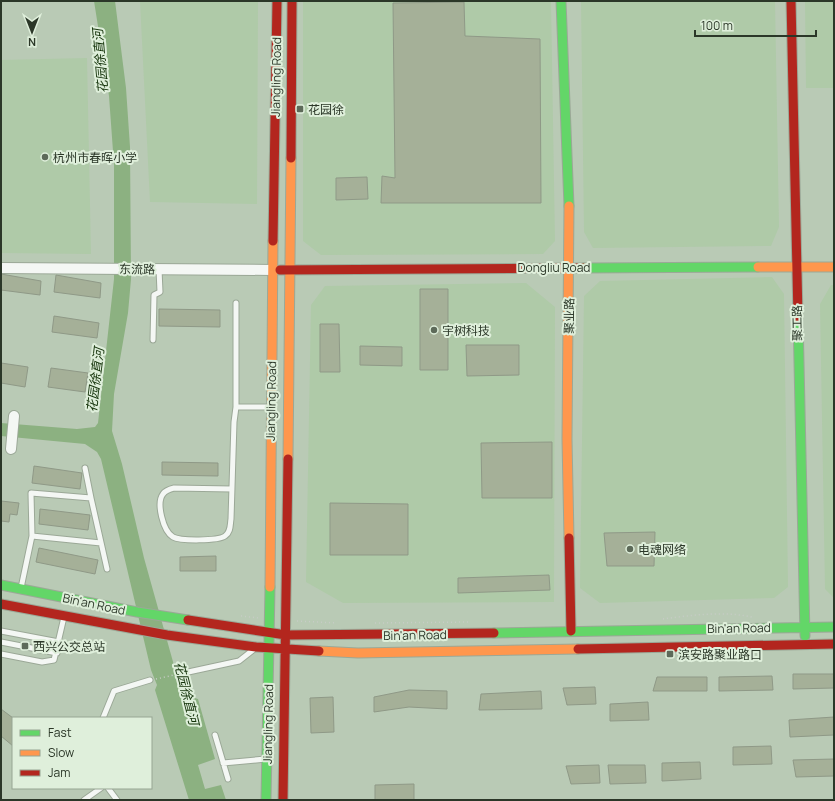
<svg xmlns="http://www.w3.org/2000/svg" width="835" height="801" viewBox="0 0 835 801" font-family="Manrope,'Noto Sans SC',sans-serif">
<style>
.built{fill:#afcaa8}
.water{fill:#8cb181}
.building{fill:#a5b098;stroke:#8f9987}
.lines{fill:none;stroke-linecap:round;stroke-linejoin:round}
.lane-casing{stroke:#9ba897;stroke-width:7}
.street-casing{stroke:#9ba897;stroke-width:12}
.fast-casing{stroke:#9ba897;stroke-width:11}
.slow-casing{stroke:#9ba897;stroke-width:11}
.jam-casing{stroke:#9ba897;stroke-width:11}
.path{stroke:#c7ccc6;stroke-width:1.5;stroke-dasharray:1 3;stroke-linecap:butt}
.lane{stroke:#f4f7f4;stroke-width:5}
.street{stroke:#f4f7f4;stroke-width:10}
.fast{stroke:#63d668;stroke-width:9}
.slow{stroke:#ff974d;stroke-width:9}
.jam{stroke:#b3261e;stroke-width:9}
.poi-dot{fill:#5d6a59;stroke:#dfefdb;stroke-width:1.5}
.labels{text-anchor:middle;dominant-baseline:central;stroke-width:4;stroke-linejoin:round;paint-order:stroke}
.street-label{font-size:12px;fill:#2b3728;stroke:#dfefdb}
.poi-label{font-size:12px;fill:#2b3728;stroke:#dfefdb;text-anchor:start}
.water-label{font-size:13px;font-style:italic;fill:#123108;stroke:#dfefdb}
</style>
<rect width="100%" height="100%" fill="#b9cab5"/>
<path class="built" d="M140,1H258L257,204L150,202Z
M303,1H551L555,241L543,254L321,255L303,241Z
M581,1H775L779,227L771,246L593,248L584,232Z
M805,1H834V88H806Z
M87,58L91,254L1,253V60Z
M772,277L784,294L788,587L774,598L600,603L580,588L584,296L600,281Z
M526,283L555,307L554,602L343,603L306,582L311,305L325,286Z
M831,285H834V598L825,589L820,304Z"/>
<path class="water" d="M94,1H115L126,88L130,147L131,279L128,313L114,394L112,431L122,464L144,558L182,694L198,699L215,759L198,765L205,789L221,785L226,800H189L155,690L157,685L151,670L101,459L97,452L85,444L1,436V423L77,429L95,427L98,423L114,279V165L109,96Z"/>
<path class="building" d="M464,2L465,36L540,39L541,203H381L382,176L395,178L393,3Z
M367,177L368,199L336,200V178Z
M1,274L41,281L40,295L1,290Z
M56,275L101,283L100,298L54,292Z
M420,289H448V370H420Z
M159,309L220,310V327L159,326Z
M54,316L99,323L97,338L52,332Z
M320,324H339L340,372H320Z
M466,345H519V375L467,376Z
M360,346L402,347V366L360,365Z
M1,363L28,367L25,387L1,383Z
M51,368L88,373L85,392L48,387Z
M552,442V498H482L481,443Z
M162,462L218,463V476L162,475Z
M34,466L82,473L80,489L32,483Z
M1,501L19,503L17,515L10,514L9,522L1,521Z
M330,503L408,504V555H330Z
M40,509L90,515L88,530L39,524Z
M655,532L654,566H607L604,533Z
M39,548L98,560L95,574L36,562Z
M216,556V571H180V557Z
M549,575L550,590L458,593V578Z
M793,674H834V688L793,689Z
M772,676L773,690L719,691V677Z
M657,677H707V691H653Z
M595,687L596,704L567,705L563,688Z
M409,690L447,691V709L409,707L374,712V697Z
M541,691L542,709L479,710L481,694Z
M333,697L334,732L311,733L310,698Z
M648,702L649,720L610,721V704Z
M1,709L13,718V746L1,736Z
M834,717V735L790,737L789,720Z
M771,746L772,764L733,765V747Z
M834,759V776L796,777L793,760Z
M700,762L701,779L662,781V763Z
M599,765L600,783L571,784L566,766Z
M608,765H645L646,783L610,784Z
M414,784V800H375V785Z"/>
<g class="lines">
<g class="lane-casing">
<path id="lane" d="M153,340L154,295L160,292L159,269
M236,407H270
M85,468L91,498
M232,489L174,488C170,489 165,491 163,494C156,503 163,531 173,537C180,541 218,541 225,536C231,532 230,525 231,519L234,422L236,407V303
M32,536L101,543
M21,588L32,536L31,493L91,498L107,569
M1,631L59,642
M1,642L57,653
M1,654L42,662L54,660L64,617
M179,674L239,661L253,650
M103,718L114,691L150,680
M215,735L228,779
M223,763L266,759
M108,788L117,800
M84,800L101,788"/>
</g>
<g class="street-casing">
<path id="street" d="M1,268L273,270
M11,449L14,416"/>
</g>
<g class="fast-casing">
<path id="fast" d="M561,1L569,206
M584,268L758,267
M798,317L805,636
M1,585L137,612L188,620
M494,633L834,627
M266,800L270,587"/>
</g>
<g class="slow-casing">
<path id="slow" d="M569,206L567,439L569,538
M758,267H834
M288,459L291,158
M270,587L273,241
M319,651L358,653L578,649"/>
</g>
<g class="jam-casing">
<path id="jam" d="M791,1L798,317
M291,158L292,1
M273,241L277,1
M280,270L584,268
M569,538L571,631
M1,604L167,635L256,647L319,651
M188,620L286,635L494,633
M578,649L834,644
M283,800L288,459"/>
</g>
<path class="path" d="M241,616L259,618
M663,619C692,615 724,611 752,617
M297,621L337,623
M375,623L469,622
M156,679L174,675"/>
<use href="#lane" class="lane"/>
<use href="#street" class="street"/>
<use href="#fast" class="fast"/>
<use href="#slow" class="slow"/>
<use href="#jam" class="jam"/>
</g>
<g class="poi-dot">
<rect x="296" y="105" width="8" height="8" rx="2"/>
<circle cx="45" cy="157" r="4"/>
<circle cx="434" cy="330" r="4"/>
<circle cx="630" cy="549" r="4"/>
<rect x="21" y="642" width="8" height="8" rx="2"/>
<rect x="666" y="650" width="8" height="8" rx="2"/>
</g>
<g class="labels">
<g class="street-label">
<text transform="translate(276 77) rotate(-89)">Jiangling Road</text>
<text x="554" y="267">Dongliu Road</text>
<text transform="translate(137 269) rotate(1)">东流路</text>
<text transform="translate(569 316) rotate(-89)">聚业路</text>
<text transform="translate(797 323) rotate(-91)">聚工路</text>
<text transform="translate(271 401) rotate(-89)">Jiangling Road</text>
<text transform="translate(94 604) rotate(12)">Bin'an Road</text>
<text transform="translate(739 628) rotate(-1)">Bin'an Road</text>
<text transform="translate(415 635) rotate(-1)">Bin'an Road</text>
<text transform="translate(268 724) rotate(-89)">Jiangling Road</text>
</g>
<g class="poi-label">
<text x="308" y="109">花园徐</text>
<text x="53" y="157">杭州市春晖小学</text>
<text x="442" y="330">宇树科技</text>
<text x="638" y="549">电魂网络</text>
<text x="33" y="646">西兴公交总站</text>
<text x="678" y="654">滨安路聚业路口</text>
</g>
<g class="water-label">
<text transform="translate(100 61) rotate(-95)">花园徐直河</text>
<text transform="translate(95 380) rotate(-83)">花园徐直河</text>
<text transform="translate(187 693) rotate(76)">花园徐直河</text>
</g>
</g>
<rect width="835" height="801" fill="none" stroke="#2b3728" stroke-width="4"/>
<rect x="12" y="717" width="140" height="72" fill="#dfefdb" stroke="#97a593"/>
<rect x="20" y="730" width="20" height="6" fill="#63d668" stroke="#97a593"/>
<text x="48" y="737" font-size="12" fill="#2b3728">Fast</text>
<rect x="20" y="750" width="20" height="6" fill="#ff974d" stroke="#97a593"/>
<text x="48" y="757" font-size="12" fill="#2b3728">Slow</text>
<rect x="20" y="770" width="20" height="6" fill="#b3261e" stroke="#97a593"/>
<text x="48" y="777" font-size="12" fill="#2b3728">Jam</text>
<g transform="translate(32 32) rotate(180)" stroke="#dfefdb" stroke-width="3" paint-order="stroke">
<path d="M0-3L7 15L0 10L-7 15Z" fill="#2b3728"/>
<text y="-6" font-size="11" font-weight="bold" text-anchor="middle" fill="#2b3728">N</text>
</g>
<path d="M695 30v6h121v-6" fill="none" stroke="#2b3728" stroke-width="2"/>
<text x="701" y="30" font-size="12" fill="#2b3728" stroke="#dfefdb" stroke-width="3" paint-order="stroke">100 m</text>
</svg>
